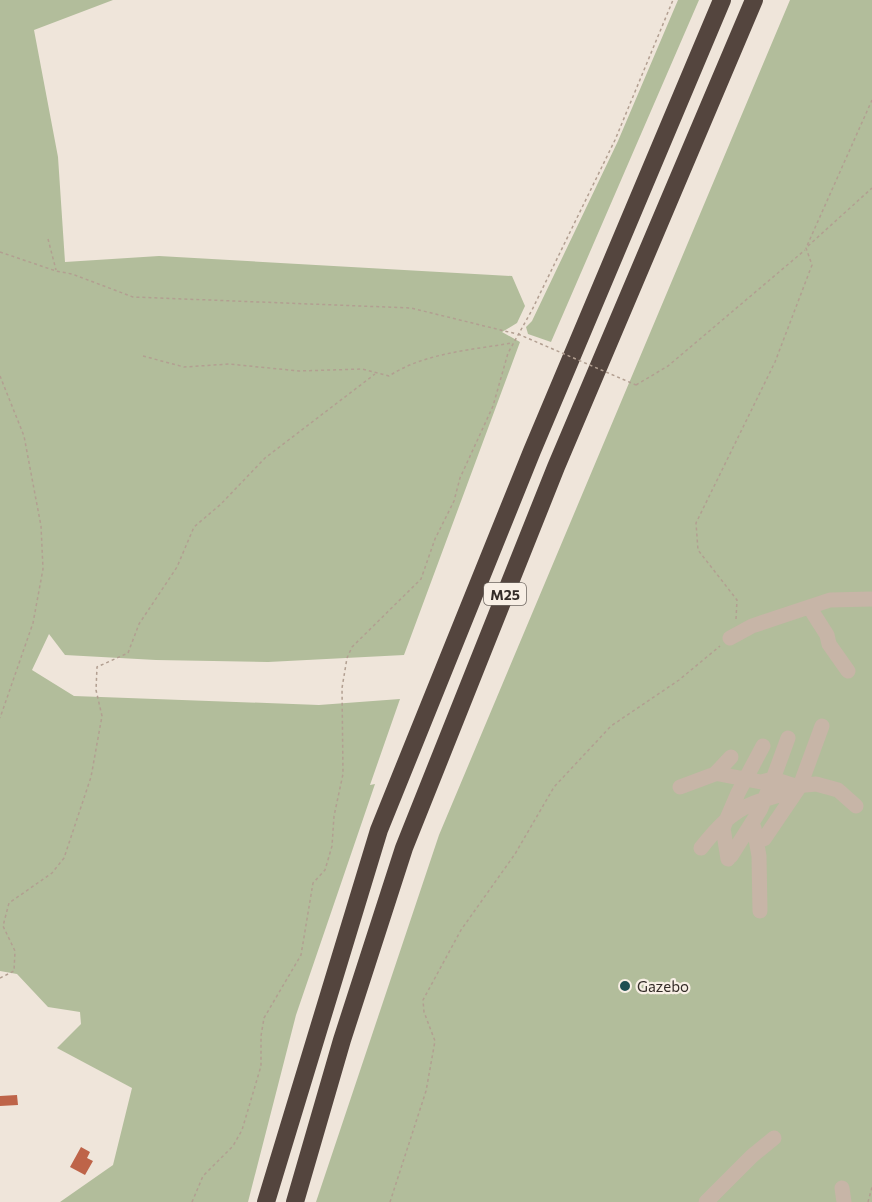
<svg xmlns="http://www.w3.org/2000/svg" width="872" height="1202" viewBox="0 0 872 1202" font-family="Commissioner,sans-serif">
<style>
.green{fill:#b2bd9b}
.building{fill:#be6449}
.lines{fill:none;stroke-linecap:round;stroke-linejoin:round}
.path{stroke:#b29f91;stroke-width:1.5;stroke-dasharray:3 3;stroke-linecap:butt}
.minor{stroke:#c7b5a7;stroke-width:15}
.highway{stroke:#54453e;stroke-width:18}
.path-bridge{stroke:#b29f91;stroke-width:1.5;stroke-dasharray:3 3;stroke-linecap:butt}
.poi-dot{fill:#1f4f52;stroke:#f8efe5;stroke-width:2}
.labels{text-anchor:middle;dominant-baseline:central;stroke-width:4.5;stroke-linejoin:round;paint-order:stroke}
.shield{fill:#f8efe5;stroke:#6e6660;stroke-width:1.5}
.shield-label{font-size:14px;font-weight:bold;fill:#332b27}
.poi-label{font-size:15px;fill:#332b27;stroke:#f8efe5;text-anchor:start}
</style>
<rect width="100%" height="100%" fill="#efe5da"/>
<path class="green" d="M0,0H113L34,30L58,157L65,262L159,256L512,276L525,306L517,323L502,332L520,342L404,655L268,662L156,660L65,655L49,634L32,670L74,696L319,705L400,699L370,785L375,784L296,1015L248,1202H60L113,1165L132,1088L57,1048L81,1024L80,1012L48,1007L17,974L0,971Z
M678,0H699L551,342L528,334L526,327L532,321L618,141Z
M790,0H872V1202H316L439,835Z"/>
<path class="building" d="M17,1095L18,1105L0,1106V1096Z
M81,1147L90,1152L87,1158L93,1161L85,1175L70,1167Z"/>
<g class="lines">
<path class="path" d="M48,239L56,270
M808,246L872,188
M0,252L56,271L72,274L133,297L411,308L517,334
M143,356L184,367L229,364L299,371L362,369L389,376C424,353 471,350 512,343
M0,376L24,436L41,526L43,569L33,623L0,718
M636,385L668,366L805,250
M736,619L737,600L698,550L696,523L775,362L812,265L806,248L872,100
M0,978L14,971L15,951L3,926L9,903L52,873L64,858L91,777L102,716L96,690L97,667L128,653L139,624L177,567L194,527L221,504L265,458L375,374
M192,1202L203,1176L233,1146L242,1130L261,1066V1036L264,1018L301,955L313,883L325,870L332,846L334,816L343,774L342,688L347,658L352,647L421,579L435,539L454,501L460,478L493,406L508,353L532,310L615,140L673,0
M390,1202L426,1091L435,1041L424,1012L423,1000L461,930L515,854L554,787L611,726L679,680L720,646
M868,1202L872,1187"/>
<path class="minor" d="M813,613L827,635L829,644L848,671
M730,638L752,626L830,600L872,599
M719,774L761,782L773,779L788,738
M680,787L715,774L731,757
M754,828L759,856L760,911
M764,839L800,786L822,726
M701,848C716,829 731,812 754,803C770,797 783,796 797,785
M731,856L760,810L773,779L795,786L816,784L838,790L856,806
M728,859L723,828L738,793L763,746
M842,1188L844,1202
M706,1202L752,1156L774,1138"/>
<path class="highway" d="M266,1202L379,830L532,451L722,0
M295,1202L342,1040L404,848L556,467L754,0"/>
<path class="path-bridge" d="M518,334L636,385"/>
</g>
<circle class="poi-dot" cx="625" cy="986" r="6"/>
<g class="labels">
<rect class="shield" x="484" y="583" width="42" height="22" rx="4.5"/>
<g class="shield-label">
<text x="505" y="594">M25</text>
</g>
<g class="poi-label">
<text x="637" y="986">Gazebo</text>
</g>
</g>
</svg>
